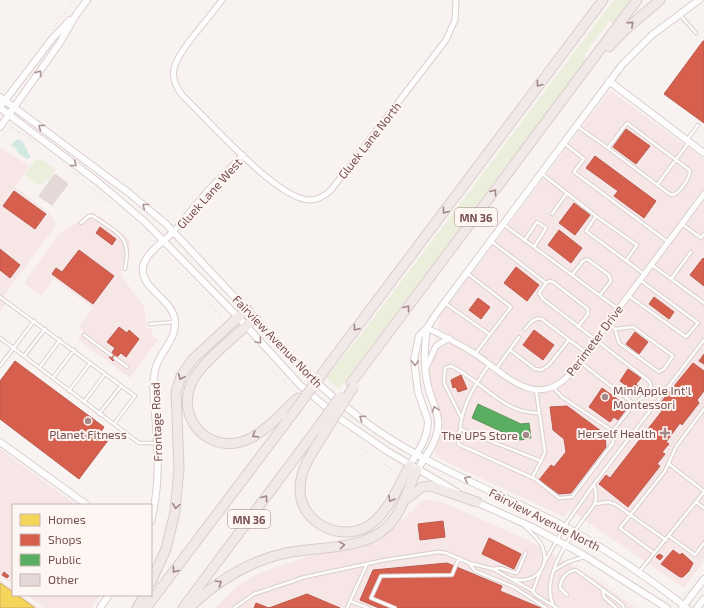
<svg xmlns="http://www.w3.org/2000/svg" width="704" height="608" viewBox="0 0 704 608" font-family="'Exo 2',sans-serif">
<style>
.residential{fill:#f1e4e0}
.commercial{fill:#f7e6e6}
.green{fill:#eceedc}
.water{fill:#d2e9e3}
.homes{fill:#f6d55c;stroke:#d0ad58}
.shops{fill:#d6604d;stroke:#ba5b4e}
.public{fill:#5aae61;stroke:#63925c}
.building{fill:#e5d9d8;stroke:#e1d4d2}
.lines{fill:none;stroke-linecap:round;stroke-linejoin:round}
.service-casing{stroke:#d9cfce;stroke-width:4.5}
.minor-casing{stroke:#d9cfce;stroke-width:7}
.tertiary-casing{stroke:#d9cfce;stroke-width:8}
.motorway-casing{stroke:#d9cdcc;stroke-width:11}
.path{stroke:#dbd1d0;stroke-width:1;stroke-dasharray:1 3;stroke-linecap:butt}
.service{stroke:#fefdfd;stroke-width:2.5}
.minor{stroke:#fefdfd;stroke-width:5}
.tertiary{stroke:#fefdfd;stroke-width:6}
.motorway{stroke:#f1e8e8;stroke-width:9}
.motorway-bridge-casing{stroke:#d9cdcc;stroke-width:11;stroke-linecap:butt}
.motorway-bridge{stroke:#f1e8e8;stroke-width:9}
.oneway{stroke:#a28585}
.oneway2{stroke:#ad9595}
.poi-dot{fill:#a48988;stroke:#fef6f3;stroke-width:1.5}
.labels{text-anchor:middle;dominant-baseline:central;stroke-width:4;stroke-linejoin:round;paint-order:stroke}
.shield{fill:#fef6f3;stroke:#a08281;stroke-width:1}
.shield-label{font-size:11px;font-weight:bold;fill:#775050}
.street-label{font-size:12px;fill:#775050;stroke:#fef6f3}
.poi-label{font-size:12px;fill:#775050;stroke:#fef6f3;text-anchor:end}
</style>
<rect width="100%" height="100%" fill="#f8f2f0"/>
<path class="residential" d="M0,580L13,590V595H20L38,608H0Z"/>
<path class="commercial" d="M611,91L704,159V561L684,588L570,510L564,517L440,459L436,454L435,448L442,431L443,422L432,389L429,371L440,316L607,94Z
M0,147L29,166L15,187L47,211L57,224L5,294V305L0,312Z
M90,213H94L103,219L126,236L130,242L129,253L121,271L123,278L144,307L147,328L153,329L151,335L158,340L130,378L78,339L83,331L79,327L93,308L54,279L41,296L24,283L59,234Z
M0,449L77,505H13V585L0,575Z
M427,499L444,503L528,540L594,578L636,608H215L237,586L259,573L310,556L373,543L385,536L421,502Z
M27,595H101L91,608H45Z"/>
<path class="green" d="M614,0H631L613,24L609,21L585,54L586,61L339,389L326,378L360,336Z
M35,160H42L56,170L48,181L46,179L42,184H36L24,174Z"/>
<path class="water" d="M19,139L24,143L25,147L27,149L28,154H30V158L27,159L18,153L16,148L11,146L14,141Z"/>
<path class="homes" d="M0,583L13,592V595H17L35,608H0Z"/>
<path class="shops" d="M703,41H704V123L664,94Z
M626,129L650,146L636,164L613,147Z
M595,156L656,201L644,218L614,196L618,191L586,168Z
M14,191L46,214L35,229L3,206Z
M574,203L590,215L575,235L559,223Z
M100,227L116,239L112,245L96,233Z
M559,230L582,248L571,263L548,245Z
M0,249L20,265L10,278L0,270Z
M79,250L114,276L93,304L52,274L56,268L62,272Z
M703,258L704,259V286L690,275Z
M516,267L539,285L527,301L504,283Z
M654,297L674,312L669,319L649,304Z
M478,298L490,307L481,319L469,310Z
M119,327L127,333L129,330L139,339L126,357L121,353L113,361L109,357L115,348L107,342Z
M534,330L554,345L543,360L523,345Z
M635,332L648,342L639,354L626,344Z
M704,354V364L699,361Z
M15,361L104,427L100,433L109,439L79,479L0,419V381Z
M693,363L704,371V391L697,400L699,403L682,425L680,423L666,442L669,444L662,452L665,454L657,464L660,466L628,507L599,484L606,475L610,478L634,447L662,411L657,407Z
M628,369L641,378L636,384L639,387L635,392L620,381Z
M461,375L467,389L458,392L456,387L453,388L451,380Z
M602,388L628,407L618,420L614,417L610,422L589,407Z
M567,406L605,434L606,447L571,493L559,494L539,480L551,465L554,467L566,452L564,439L553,430L550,407Z
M443,521L445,537L420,540L418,524Z
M489,538L521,554L514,569L482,554Z
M673,550L680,555L682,553L693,563L689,571L683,577H680L661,564Z
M659,554L663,556L660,560L656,557Z
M447,563L502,586L500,591L541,608H379L360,600L373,570Z
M4,572L9,576L7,578L2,575Z
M307,594L340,608H254L256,603L269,608Z"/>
<path class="public" d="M478,404L521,424L529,423L531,438L520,440L472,418Z"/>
<path class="building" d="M55,174L68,184L52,205L39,196Z"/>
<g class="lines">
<g class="service-casing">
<path id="service" d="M680,15L696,33
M577,126L608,148L627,123L688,169L690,171C690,178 678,196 671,195L608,148
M687,140L698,125
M564,143L584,159L574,172L668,242
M541,173L596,216L586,231L644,274
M657,185L689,142
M552,214L567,193
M596,216L637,245L626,261
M81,223L89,216H93C118,234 132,235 125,269
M503,224L618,309
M682,224L701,238L704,234
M491,241L546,283
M524,241L537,222L546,228L534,247
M652,265L704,303
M467,273L511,307L475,354
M572,275L583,261L587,259L609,275L611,281L600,295
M671,279L691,252
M629,296L686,337L698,323L640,280
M0,297L135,396L114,424
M445,303L489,334
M608,323L615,329L633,327L673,356L664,369L659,372L619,343L615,329
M150,324L175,322
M578,327L588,314V309L553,282L550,281L546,283L539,293L543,299L649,381L651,385L642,398L634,404
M525,329C530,323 534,317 542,319L585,352
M84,335L111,355
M0,338L139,443H157
M510,350L535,369L541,370L549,365L568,341
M24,356L45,329
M115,358L127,367
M580,362L634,404L613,431
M489,365C476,383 462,405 460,429L541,461L545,452L536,390
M0,366L34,321
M39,368L60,340
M496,369L519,337
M53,378L74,350
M69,391L90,363
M84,402L105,374
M99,414L121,386
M461,417L444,383L445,368L451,366C481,380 503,414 539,413
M460,429L458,444L535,479L559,498L572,497L613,443V431L562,397L553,387
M669,464L704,491
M532,478L541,461
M696,502L704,508
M595,504L608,502L615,504L666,540
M669,536L695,555L704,543
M654,553L620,528L665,471L676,447L704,409
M469,563L475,571L514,587L546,608
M544,563L568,521L594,484L704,340
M493,569L500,568L516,573L518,571L526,552
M554,570L568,562L584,557
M639,572L704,492
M513,579C535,584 551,567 542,546C538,538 531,532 525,527
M603,590L604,597L616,608
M533,591L540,572
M567,595L560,588C560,579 567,571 576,570L622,604L624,608
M350,601L368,608
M553,604C541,579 567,541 582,521C586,515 592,509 595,503C597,497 596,491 594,485
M234,608L254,594L305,577L385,560L438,552L446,553L469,563L493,569L533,591L536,595L557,608
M347,608L367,564
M395,608L371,598L381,576L452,575L459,558"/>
</g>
<g class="minor-casing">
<path id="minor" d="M222,0C213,12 204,23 195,34C180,54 162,72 183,96C208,120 276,198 309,200C318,200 325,196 331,190L446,40L455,20L456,0
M174,231L208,190L243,155
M427,328C445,337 462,345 478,356C507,376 537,410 570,374L704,194
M426,368L436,346L449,338"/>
</g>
<g class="tertiary-casing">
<path id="tertiary" d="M609,81L704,153
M0,97L129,193L166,224L302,369C336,401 375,432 416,454C462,480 511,499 558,523C604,547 646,576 687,608
M0,107L52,39L70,20
M0,108L98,182L145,222L238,317L300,385L339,418L387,451L457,492
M0,127L59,44L76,15L87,0
M0,442L87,505
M410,465C418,451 428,438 428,421L418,392L414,360L419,336L427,328L436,314L622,65L652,35L699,0
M417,470C425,457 436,444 438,428C440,414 431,400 428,386C423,366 424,348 427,328
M474,501L534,528L582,554L667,608
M151,521C159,490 159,458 156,427C155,409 151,388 155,370C159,353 176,340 175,323C175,299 140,290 143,267C145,253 165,241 174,231
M100,608L109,595
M682,608L704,579
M697,608L704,599"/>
</g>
<g class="motorway-casing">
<path id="motorway" d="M609,47L625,30L660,0
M255,318C240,332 201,363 193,380C173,418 210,457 249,439C268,430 283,411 298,398
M330,363L603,0
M351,383L637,0
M318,443C309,458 300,471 300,489C300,527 349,546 376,520C391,506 400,483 410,465
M404,501L422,487L431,486L477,502
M151,582L166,549L175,512L179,468L176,392L181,376L192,360L247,309
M137,608L145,595
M146,608L291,416
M183,608L316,430
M189,608C216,582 249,561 286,553C319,546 366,551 390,524C404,508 408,487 417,470"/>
</g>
<path class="path" d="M52,30L75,0
M10,124L12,127L36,143
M0,139L12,128
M73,172L88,186L114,205
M145,232L154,241
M163,251L200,290L223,321
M241,341L294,391
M699,362L704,366
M310,405L318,412
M337,428L351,442L397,473
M646,487L658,471L672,443L704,399
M588,522L589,529
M577,565L587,570L640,608
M682,596L704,568"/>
<use href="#service" class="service"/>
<use href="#minor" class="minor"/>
<use href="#tertiary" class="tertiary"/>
<use href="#motorway" class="motorway"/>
<g class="motorway-bridge-casing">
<path id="motorway-bridge" d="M291,416L330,363
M316,430L340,397
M318,443L354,386"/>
</g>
<use href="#motorway-bridge" class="motorway-bridge"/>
</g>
<defs><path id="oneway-chevron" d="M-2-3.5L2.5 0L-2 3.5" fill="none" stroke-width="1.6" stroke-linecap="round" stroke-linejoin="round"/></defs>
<g class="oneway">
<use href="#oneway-chevron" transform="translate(631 24) rotate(-42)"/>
<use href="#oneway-chevron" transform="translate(539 84) rotate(127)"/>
<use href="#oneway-chevron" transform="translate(494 192) rotate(-53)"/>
<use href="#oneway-chevron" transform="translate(445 211) rotate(127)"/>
<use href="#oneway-chevron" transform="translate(407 308) rotate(-53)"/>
<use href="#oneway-chevron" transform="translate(356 328) rotate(127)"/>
<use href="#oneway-chevron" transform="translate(181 377) rotate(114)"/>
<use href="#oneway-chevron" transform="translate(255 435) rotate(147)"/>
<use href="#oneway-chevron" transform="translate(265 498) rotate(-53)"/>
<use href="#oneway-chevron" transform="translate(391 499) rotate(120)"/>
<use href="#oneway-chevron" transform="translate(176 506) rotate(98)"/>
<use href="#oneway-chevron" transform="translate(342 545) rotate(-9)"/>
<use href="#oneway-chevron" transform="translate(175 570) rotate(127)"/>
<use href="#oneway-chevron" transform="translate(219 583) rotate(-35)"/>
</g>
<g class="oneway2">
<use href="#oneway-chevron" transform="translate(39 73) rotate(-55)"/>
<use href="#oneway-chevron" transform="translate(41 127) rotate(-143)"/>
<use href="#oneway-chevron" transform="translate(74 164) rotate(37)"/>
<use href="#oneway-chevron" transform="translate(145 206) rotate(-141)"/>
<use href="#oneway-chevron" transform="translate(259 341) rotate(47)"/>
<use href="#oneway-chevron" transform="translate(415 363) rotate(91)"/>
<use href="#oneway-chevron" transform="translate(435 409) rotate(-108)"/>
<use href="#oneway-chevron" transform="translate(362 418) rotate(-145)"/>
<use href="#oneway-chevron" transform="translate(467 479) rotate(-154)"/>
</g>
<g class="poi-dot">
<circle cx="605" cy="397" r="4"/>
<circle cx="88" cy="421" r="4"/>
<path d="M663 427h4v4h4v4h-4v4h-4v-4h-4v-4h4z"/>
<circle cx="526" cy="435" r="4"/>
</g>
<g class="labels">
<g class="shield">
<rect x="455" y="208" width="42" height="18" rx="3"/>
<rect x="228" y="510" width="42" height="18" rx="3"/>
</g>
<g class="shield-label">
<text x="476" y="217">MN 36</text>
<text x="249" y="519">MN 36</text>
</g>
<g class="street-label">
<text transform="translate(369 140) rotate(-52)">Gluek Lane North</text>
<text transform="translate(209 193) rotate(-48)">Gluek Lane West</text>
<text transform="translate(594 340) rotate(-53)">Perimeter Drive</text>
<text transform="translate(278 341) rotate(46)">Fairview Avenue North</text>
<text transform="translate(156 422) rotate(-92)">Frontage Road</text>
<text transform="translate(545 519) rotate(27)">Fairview Avenue North</text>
</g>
<g class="poi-label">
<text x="613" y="390" text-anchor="start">MiniApple Int'l<tspan x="613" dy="14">Montessori</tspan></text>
<text x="656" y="433">Herself Health</text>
<text x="88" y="434" text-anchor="middle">Planet Fitness</text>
<text x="518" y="435">The UPS Store</text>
</g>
</g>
<rect x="12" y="504" width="140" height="92" fill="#fef6f3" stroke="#c8b4b2"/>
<rect x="20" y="514" width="20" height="12" fill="#f6d55c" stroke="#c8b4b2"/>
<text x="48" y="524" font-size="12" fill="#775050">Homes</text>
<rect x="20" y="534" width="20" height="12" fill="#d6604d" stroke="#c8b4b2"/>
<text x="48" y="544" font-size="12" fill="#775050">Shops</text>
<rect x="20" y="554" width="20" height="12" fill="#5aae61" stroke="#c8b4b2"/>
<text x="48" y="564" font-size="12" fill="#775050">Public</text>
<rect x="20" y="574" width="20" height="12" fill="#e5d9d8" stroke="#c8b4b2"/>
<text x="48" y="584" font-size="12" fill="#775050">Other</text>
</svg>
